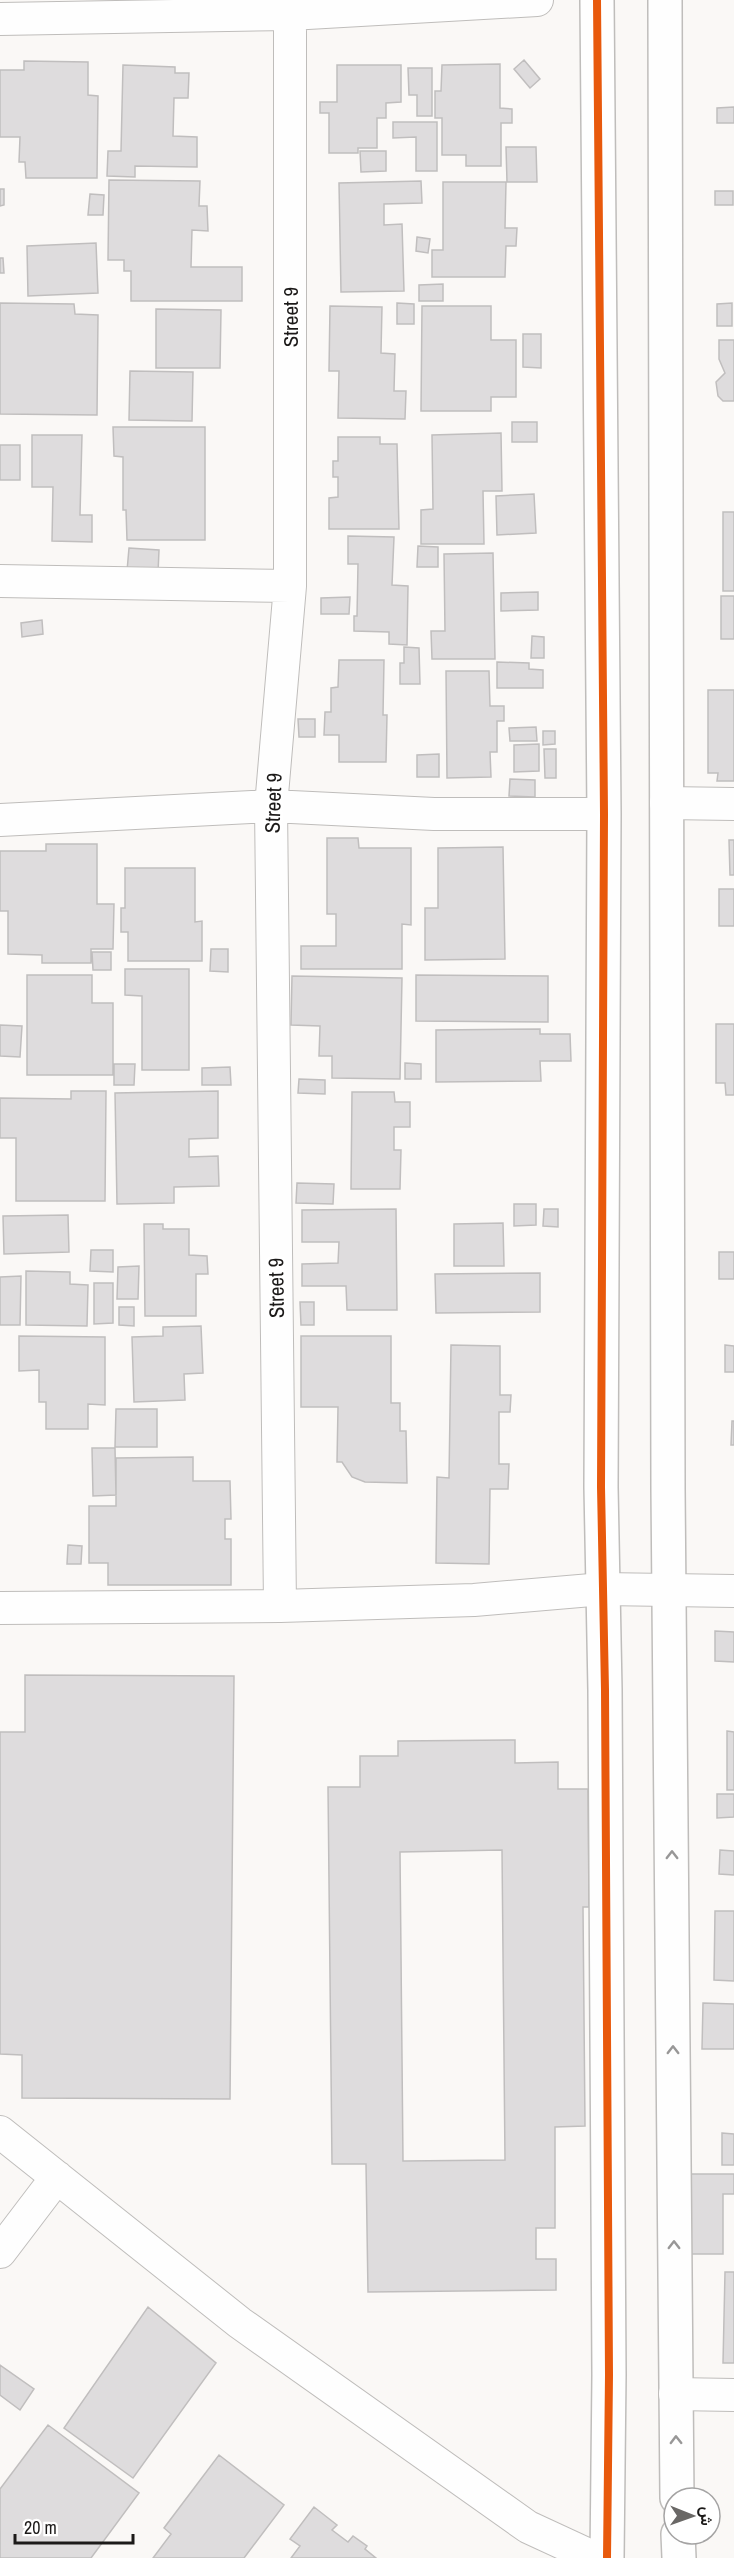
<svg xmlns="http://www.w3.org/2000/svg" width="734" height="2558" viewBox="0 0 734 2558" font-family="'Archivo Narrow',Vazirmatn,sans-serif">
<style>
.building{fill:#dedcdd;stroke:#c0bebe;stroke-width:1.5;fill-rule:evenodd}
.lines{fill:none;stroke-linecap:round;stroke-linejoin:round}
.minor-casing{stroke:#bfbdbb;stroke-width:34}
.tertiary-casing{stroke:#bfbdbb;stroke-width:36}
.minor{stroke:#fefefe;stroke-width:32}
.tertiary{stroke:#fefefe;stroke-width:33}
.cycleway-casing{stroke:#fff;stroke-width:11}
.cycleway{stroke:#e8590c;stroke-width:8}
.oneway{stroke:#989797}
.labels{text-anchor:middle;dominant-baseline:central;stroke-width:6;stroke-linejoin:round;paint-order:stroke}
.street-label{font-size:21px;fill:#1c1a19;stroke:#fff}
</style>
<rect width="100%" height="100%" fill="#faf8f6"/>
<path class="building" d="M524,60L540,79L530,88L514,69Z
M24,61L88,62V95L98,96L97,178H26L25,162H19L20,137H0V70H24Z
M500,64V108L512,109V123H501V166H466V155H442V118H435V91H441L442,65Z
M123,65L175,67V73H189L188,98H174L173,136L197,137V167L135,166V177L107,176L108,151H121Z
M337,65H401V102L386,103V118H377V148H358V153H329V113H320V102H337Z
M408,68H432V116H417V95H409Z
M734,107V123H717V108Z
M393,122H437V171H416V137L393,138Z
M506,147H536L537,182H507Z
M360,151H386V171L361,172Z
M109,180L200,181L199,206H207L208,231L192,230L191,267H242V301H131V271H124V260H108Z
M421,181L422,203L384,204V225L402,224L404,291L341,292L339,183Z
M443,182H506L505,228H517L516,246H506L505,277H432V250H443Z
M0,189H4V205L0,206Z
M715,191H733V205H715Z
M90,194L104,195L103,215H88Z
M417,237L430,239L428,253L416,251Z
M96,243L98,293L28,296L27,246Z
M0,258H3L4,273H0Z
M443,284V301H419V285Z
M0,303L74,304L75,314L98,315L97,415L0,414Z
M397,303L414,304V324H397Z
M732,303V326H717V304Z
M330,306L382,307L381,353L395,354L394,391H406L405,419L338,418L339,371H329Z
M422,306H491V340H516V397H491V411H421Z
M156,309L221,310L220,368H156Z
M523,334H541V368L523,367Z
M719,340H734V401H723L718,396L716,382L725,373L719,359Z
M130,371L193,372L192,421L129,420Z
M512,422H537V442H512Z
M113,427H205V540H127L126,510H123V457L114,456Z
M501,433L502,491H483L484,544H421V510L433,509L432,435Z
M32,435H82L80,515H92V542L52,541L53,487H32Z
M338,437H380V444H397L399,529H329V498L338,497V477H333V461H338Z
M0,445H20V480H0Z
M534,494L536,533L497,535L496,496Z
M723,512H734V591H723Z
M348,536L394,537L392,585L408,586L407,645L389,644V632L354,631V616H357L358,564H348Z
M418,546L438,547V567H417Z
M129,548L159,550L158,573L127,571Z
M493,553L495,659H432L431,631H445L444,554Z
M538,592V610L501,611V593Z
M721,596H734V639H721Z
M350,597L349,614H321V598Z
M42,620L43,634L22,637L21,623Z
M532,636L544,637V658H531Z
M404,647L419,648L420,684H400V663H404Z
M339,660H384L383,715H387L386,762H339V735H324L325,712H331V688L338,687Z
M497,662L529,663V669L543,670V688H497Z
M446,671H489L490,706H504V721H497V752H490L491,777L447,778Z
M708,690H734V781H717L718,773H708Z
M298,719H315V737H299Z
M536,727L537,741H510L509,728Z
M543,731H555V744L543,745Z
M539,744V771L514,772V745Z
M544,749H556V778H545Z
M439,754V777H417V755Z
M510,779L535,780V797L509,796Z
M327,838H358L359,848H411V925L402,924V969H301V946H336V914H327Z
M729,840H734V875H730Z
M46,844H97V904H114L113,949H91V963H42V955L8,954V911H0V851H46Z
M503,847L505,959L425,960V908H438V848Z
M125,868H195V922L202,921V961H128V932H121V908H125Z
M719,889H734V926H719Z
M211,949H228V972L210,971Z
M92,952H111V970H93Z
M125,969H189V1070H142V996L125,995Z
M27,975H92V1003H113V1075H27Z
M416,975L548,976V1022L416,1021Z
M292,976L402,978L400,1079L332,1078V1056H319L320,1026L291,1025Z
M716,1024H734V1095H726L725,1083H716Z
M0,1025L22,1026L20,1057L0,1056Z
M540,1029V1034H570L571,1061H540L541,1081L436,1082V1030Z
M405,1063L421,1064V1079H405Z
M114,1064H135L134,1085H114Z
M230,1067L231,1085H202V1068Z
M299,1079L325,1080V1094L298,1093Z
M71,1091H106L105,1201H16V1138H0V1098L71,1099Z
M218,1091V1138L189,1139V1157L218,1156L219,1186L174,1187V1203L117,1204L115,1093Z
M352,1092H394L395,1102H410V1127H394V1150H401L400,1189H351Z
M297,1183L334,1184L333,1204L296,1203Z
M514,1204H536V1225L514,1226Z
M396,1209L397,1310H347L346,1286H302V1264L338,1263L339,1242H302V1210Z
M544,1209H558V1227L543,1226Z
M68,1215L69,1252L4,1254L3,1216Z
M503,1223L504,1266H454V1224Z
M144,1224H163V1229H189V1255L207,1256L208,1274H196V1316H145Z
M91,1250H113V1272L90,1271Z
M719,1252H734V1279H719Z
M139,1266L138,1299H117L118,1267Z
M26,1271L70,1272V1284L88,1285L87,1326L26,1325Z
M540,1273V1312L436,1313L435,1274Z
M21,1276L20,1325H0V1277Z
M94,1283H113V1323L94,1324Z
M300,1302H314V1325H301Z
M119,1307H134V1326L119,1325Z
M201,1326L203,1373L184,1374L185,1400L134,1402L132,1337L163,1336V1327Z
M19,1336L105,1337V1405L88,1404V1429H46V1402H39V1370L19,1371Z
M301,1336H391V1403H400V1431H406L407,1483L365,1482L352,1477L342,1462H337L338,1407H301Z
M451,1345L500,1346V1395H511L510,1412H499V1464H509L508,1489H490L489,1564L436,1563L437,1477L449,1478Z
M725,1345L734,1346V1372H725Z
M116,1409H157V1447H115Z
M732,1421H734V1445H731Z
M92,1448H115L116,1495L93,1496Z
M193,1457V1481H230L231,1519H225V1539H231V1585H108V1563H89V1506H116V1458Z
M68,1545L82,1546L81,1564H67Z
M715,1631L734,1632V1662L715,1661Z
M25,1675L234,1676L230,2099L22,2098V2055L0,2054V1732H25Z
M727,1731L734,1732V1790H727Z
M515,1740V1763L558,1762V1789H588L589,1907H583L585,2126L555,2127V2228H536V2259H556V2290L368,2292L366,2164H332L328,1787H360V1756H398V1741ZM502,1850L505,2160L403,2161L400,1852Z
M717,1794H734V1817L717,1818Z
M720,1850L734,1851V1875L719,1874Z
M715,1911H734V1981L714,1980Z
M703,2003L734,2004V2049H702Z
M722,2133L734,2134V2165H722Z
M690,2174H734V2194H723V2254H690Z
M725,2272H734V2363H723Z
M148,2307L216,2363L133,2478L64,2428Z
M0,2365L34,2389L20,2410L0,2395Z
M48,2425L139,2493L91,2558H0V2489Z
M219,2455L284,2505L244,2558H153L171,2534L164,2528Z
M314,2507L337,2525L332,2530L348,2542L353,2536L367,2546L365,2549L376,2558H291L300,2546L290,2539Z"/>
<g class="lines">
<g class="minor-casing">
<path id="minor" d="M0,19L290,14L537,0
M0,581L290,586
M666,803L734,804
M0,820L271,806L434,814H604
M280,1606L271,806L290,586V0
M0,1608L280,1606L474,1600L603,1589L734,1591
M0,2132L240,2323L528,2527L595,2558
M0,2252L57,2177
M675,2394L734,2395"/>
</g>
<g class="tertiary-casing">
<path id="tertiary" d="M597,0L604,814L601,1487L605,1690L609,2375L607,2558
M665,0L668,1488L677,2498
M678,2534L679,2558"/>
</g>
<use href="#minor" class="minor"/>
<use href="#tertiary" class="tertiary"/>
<g class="cycleway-casing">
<path id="cycleway" d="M597,0L604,814L601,1487L605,1690L609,2375L607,2558"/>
</g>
<use href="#cycleway" class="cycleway"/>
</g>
<defs><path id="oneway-chevron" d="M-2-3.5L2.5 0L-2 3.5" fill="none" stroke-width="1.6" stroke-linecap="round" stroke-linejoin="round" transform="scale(1.5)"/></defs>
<g class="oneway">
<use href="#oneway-chevron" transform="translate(672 1855) rotate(-90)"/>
<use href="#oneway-chevron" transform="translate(673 2050) rotate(-90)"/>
<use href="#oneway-chevron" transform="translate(674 2245) rotate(-90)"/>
<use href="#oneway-chevron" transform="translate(676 2440) rotate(-91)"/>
</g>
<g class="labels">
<g class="street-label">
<text transform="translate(290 317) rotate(-90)">Street 9</text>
<text transform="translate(273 803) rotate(-88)">Street 9</text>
<text transform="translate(276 1288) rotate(-91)">Street 9</text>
</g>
</g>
<g transform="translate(692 2516) rotate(91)"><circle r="28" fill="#ffffff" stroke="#a4a3a3" stroke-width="1.5"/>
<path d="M0-4.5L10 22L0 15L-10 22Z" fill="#6a6866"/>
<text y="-9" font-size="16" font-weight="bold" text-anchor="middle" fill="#1c1a19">ش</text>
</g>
<path d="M15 2534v9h118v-9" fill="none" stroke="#1c1a19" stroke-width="3"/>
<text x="24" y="2534" font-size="18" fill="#1c1a19" stroke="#ffffff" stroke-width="4.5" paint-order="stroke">20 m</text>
</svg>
